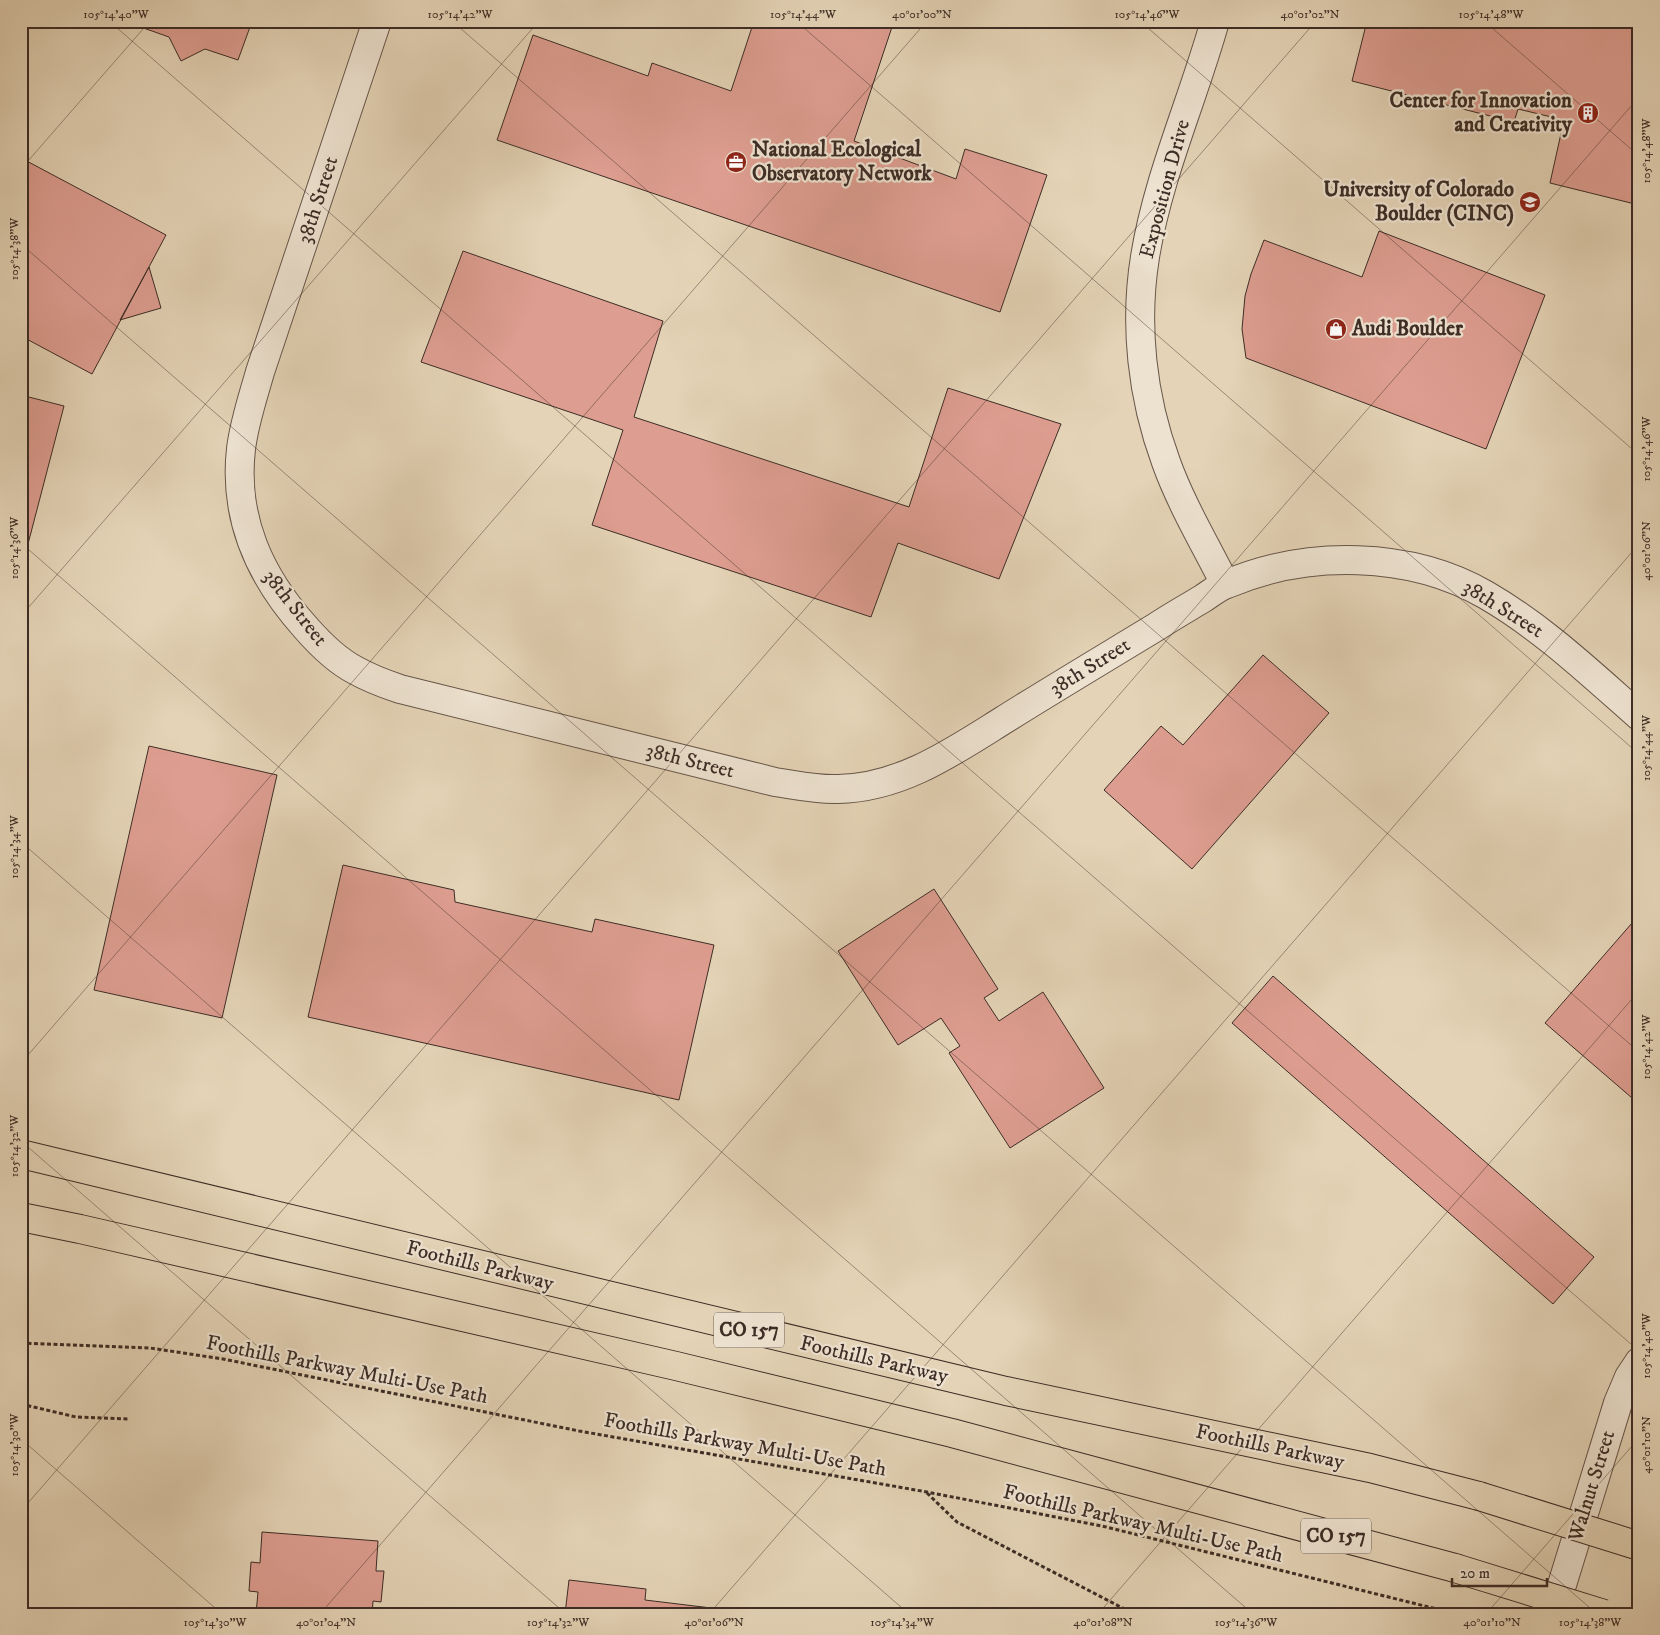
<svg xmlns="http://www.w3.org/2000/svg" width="1660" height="1635" viewBox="0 0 1660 1635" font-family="'IM FELL DW Pica',serif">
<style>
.building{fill:#dd9d90;stroke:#3d2d26}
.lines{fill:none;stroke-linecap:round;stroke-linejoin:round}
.minor-casing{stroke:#67564a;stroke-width:30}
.tertiary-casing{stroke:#67564a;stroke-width:30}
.trunk-casing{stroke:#3d2d26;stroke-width:30}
.path{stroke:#3d2d26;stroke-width:3;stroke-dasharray:4 2.5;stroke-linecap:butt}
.minor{stroke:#ede2d0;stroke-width:28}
.tertiary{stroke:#ede2d0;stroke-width:28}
.trunk{stroke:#e4d3b6;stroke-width:28}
.trunk-bridge-casing{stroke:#3d2d26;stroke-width:30;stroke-linecap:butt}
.trunk-bridge{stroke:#e4d3b6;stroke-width:28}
.ticks{fill:none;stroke:#3d2d26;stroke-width:1;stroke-opacity:0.45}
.labels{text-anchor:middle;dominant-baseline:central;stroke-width:4.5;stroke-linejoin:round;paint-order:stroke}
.shield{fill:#ede2d0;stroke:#726359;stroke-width:1}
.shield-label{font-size:20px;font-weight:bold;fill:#3d2d26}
.poi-label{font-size:21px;font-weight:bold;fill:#3d2d26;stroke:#ede2d0;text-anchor:end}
.street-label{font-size:21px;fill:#3d2d26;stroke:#ede2d0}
.neatline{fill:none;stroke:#3d2d26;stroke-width:2}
.ticks-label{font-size:12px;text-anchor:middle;fill:#3d2d26}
</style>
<rect width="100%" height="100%" fill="#e4d3b6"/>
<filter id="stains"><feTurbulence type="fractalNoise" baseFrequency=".004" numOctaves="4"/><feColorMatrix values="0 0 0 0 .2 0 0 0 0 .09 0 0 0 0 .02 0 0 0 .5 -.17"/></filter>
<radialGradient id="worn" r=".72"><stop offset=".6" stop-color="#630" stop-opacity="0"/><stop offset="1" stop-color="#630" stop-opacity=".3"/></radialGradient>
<path class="building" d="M136,21H261L250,27L238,60L205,49L181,61L169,37L135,25Z
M754,21H894L854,141L956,179L965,149L1047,175L1000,312L497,140L533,35L648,76L652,63L731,91Z
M1367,21H1639V205L1550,183L1564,120L1518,109L1514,122L1352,81Z
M21,158L166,235L92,374L21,336Z
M1379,231L1545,295L1486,449L1246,358L1242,329L1245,296L1251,274L1264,240L1362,277Z
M463,251L663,321L634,417L909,507L948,388L1061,424L999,579L898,543L871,617L592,525L623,430L421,362Z
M149,267L161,308L120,320Z
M21,395L64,406L28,544L21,542Z
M1263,655L1329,713L1192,869L1104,790L1161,726L1183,745Z
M149,746L277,775L222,1018L94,990Z
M343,865L454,890L455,902L592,932L595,919L714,945L679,1100L308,1017Z
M934,889L998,989L984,998L999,1021L1043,992L1104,1088L1010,1148L949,1053L960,1046L941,1018L898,1045L838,951Z
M1639,915V1104L1545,1023Z
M1273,976L1594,1257L1553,1304L1232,1023Z
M262,1532L378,1541L376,1571H384L381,1602L373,1601L372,1614H256L258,1592L249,1591L251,1562L260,1563Z
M569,1580L646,1589L645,1600L761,1614H565Z"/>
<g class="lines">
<g class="minor-casing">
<path id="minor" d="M1215,21C1193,100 1158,176 1145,257C1134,325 1142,397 1166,462C1181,504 1205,544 1225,584"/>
</g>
<g class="tertiary-casing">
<path id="tertiary" d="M377,21L260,372C253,397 244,423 241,449C233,519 260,577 306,628C320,644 336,660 355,670C369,678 385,684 400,689L775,782C796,785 817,790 838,789C900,788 951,753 1002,721C1053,689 1105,658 1156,627C1171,617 1187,608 1202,599C1210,594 1218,587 1227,584C1307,550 1410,551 1486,595C1543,628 1590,673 1639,716
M1553,1614L1618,1403L1629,1377L1639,1362"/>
</g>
<g class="trunk-casing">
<path id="trunk" d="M21,1154L1006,1391L1370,1468L1479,1496
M21,1217L80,1229L676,1366L952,1433L1455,1568"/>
</g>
<path class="path" d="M21,1343L150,1348L223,1359L579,1431L927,1492L1102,1526L1457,1614
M21,1404L76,1417L128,1419
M927,1493L957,1522L1134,1614"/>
<use href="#minor" class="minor"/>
<use href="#tertiary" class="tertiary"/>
<use href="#trunk" class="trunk"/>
<g class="trunk-bridge-casing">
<path id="trunk-bridge" d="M1479,1496L1639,1546
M1455,1568L1604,1614"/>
</g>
<use href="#trunk-bridge" class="trunk-bridge"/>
</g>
<path class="ticks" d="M109,21L1639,1351M452,21L1639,1052M796,21L1639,754M1140,21L1639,455M1484,21L1639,156M21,169L150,21M21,244L1597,1614M21,543L1253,1614M21,616L539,21M21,842L909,1614M21,1063L927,21M21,1141L566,1614M21,1439L222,1614M21,1511L1316,21M320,1614L1639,97M709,1614L1639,544M1098,1614L1639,991M1486,1614L1639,1438"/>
<defs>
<g id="building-disc" transform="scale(1.125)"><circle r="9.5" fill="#8f2418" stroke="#ede2d0"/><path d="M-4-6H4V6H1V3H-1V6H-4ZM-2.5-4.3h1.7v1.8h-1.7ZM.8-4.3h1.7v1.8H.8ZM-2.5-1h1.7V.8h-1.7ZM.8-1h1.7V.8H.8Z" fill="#fff"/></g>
<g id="office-disc" transform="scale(1.125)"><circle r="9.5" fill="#8f2418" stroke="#ede2d0"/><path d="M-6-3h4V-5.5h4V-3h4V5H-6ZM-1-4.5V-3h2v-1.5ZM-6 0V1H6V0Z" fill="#fff"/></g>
<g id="university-disc" transform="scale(1.125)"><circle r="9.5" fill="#8f2418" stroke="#ede2d0"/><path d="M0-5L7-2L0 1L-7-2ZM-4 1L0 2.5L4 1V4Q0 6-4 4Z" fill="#fff"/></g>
<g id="shop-disc" transform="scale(1.125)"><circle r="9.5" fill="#8f2418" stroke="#ede2d0"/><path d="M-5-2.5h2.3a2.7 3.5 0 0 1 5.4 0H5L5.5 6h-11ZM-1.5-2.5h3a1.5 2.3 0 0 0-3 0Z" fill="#fff"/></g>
</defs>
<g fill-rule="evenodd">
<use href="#building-disc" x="1588" y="113"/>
<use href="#office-disc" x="736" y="162"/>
<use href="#university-disc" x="1530" y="202"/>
<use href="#shop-disc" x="1336" y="329"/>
</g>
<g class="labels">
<g class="shield">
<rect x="714" y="1312.5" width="70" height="35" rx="4"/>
<rect x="1301" y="1518.5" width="70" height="35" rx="4"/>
</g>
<g class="shield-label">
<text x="749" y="1330">CO 157</text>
<text x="1336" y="1536">CO 157</text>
</g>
<g class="poi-label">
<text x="1572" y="101">Center for Innovation<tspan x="1572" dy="24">and Creativity</tspan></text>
<text x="752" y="150" text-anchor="start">National Ecological<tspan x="752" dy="24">Observatory Network</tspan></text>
<text x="1514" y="190">University of Colorado<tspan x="1514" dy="24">Boulder (CINC)</tspan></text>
<text x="1352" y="329" text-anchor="start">Audi Boulder</text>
</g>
<g class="street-label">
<text transform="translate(1165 189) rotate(-75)">Exposition Drive</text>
<text transform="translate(318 200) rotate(-72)">38th Street</text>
<text transform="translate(295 608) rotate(52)">38th Street</text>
<text transform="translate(1503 609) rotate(32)">38th Street</text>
<text transform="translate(1090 667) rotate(-32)">38th Street</text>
<text transform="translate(690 761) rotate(14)">38th Street</text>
<text transform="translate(480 1266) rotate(14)">Foothills Parkway</text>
<text transform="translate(874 1360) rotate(13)">Foothills Parkway</text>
<text transform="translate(347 1370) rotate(11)">Foothills Parkway Multi-Use Path</text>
<text transform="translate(745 1445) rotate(10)">Foothills Parkway Multi-Use Path</text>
<text transform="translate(1270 1447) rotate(12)">Foothills Parkway</text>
<text transform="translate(1592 1486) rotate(-73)">Walnut Street</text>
<text transform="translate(1143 1524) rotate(13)">Foothills Parkway Multi-Use Path</text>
</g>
</g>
<rect width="1660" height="1635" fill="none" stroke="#e4d3b6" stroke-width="55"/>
<path d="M1452 1578v8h95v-8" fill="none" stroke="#3d2d26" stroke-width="2.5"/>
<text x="1460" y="1578" font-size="15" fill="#3d2d26" stroke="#ede2d0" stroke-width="4" paint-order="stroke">20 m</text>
<rect x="28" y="28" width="1604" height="1580" class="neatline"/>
<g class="ticks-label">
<text x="116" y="18">105°14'40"W</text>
<text x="460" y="18">105°14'42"W</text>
<text x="803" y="18">105°14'44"W</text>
<text x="922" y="18">40°01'00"N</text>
<text x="1147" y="18">105°14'46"W</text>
<text x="1310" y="18">40°01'02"N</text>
<text x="1491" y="18">105°14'48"W</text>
<text transform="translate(1646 151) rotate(-90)" y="4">105°14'48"W</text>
<text transform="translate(14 249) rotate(-90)" y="4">105°14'38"W</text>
<text transform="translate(1646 449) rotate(-90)" y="4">105°14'46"W</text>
<text transform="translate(14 548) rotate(-90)" y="4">105°14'36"W</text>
<text transform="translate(1646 551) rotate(-90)" y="4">40°01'06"N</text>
<text transform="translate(1646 748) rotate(-90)" y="4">105°14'44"W</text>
<text transform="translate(14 847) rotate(-90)" y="4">105°14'34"W</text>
<text transform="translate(1646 1047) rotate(-90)" y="4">105°14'42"W</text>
<text transform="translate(14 1146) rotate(-90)" y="4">105°14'32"W</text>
<text transform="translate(1646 1346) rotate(-90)" y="4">105°14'40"W</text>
<text transform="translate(14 1445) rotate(-90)" y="4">105°14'30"W</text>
<text transform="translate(1646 1445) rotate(-90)" y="4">40°01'10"N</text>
<text x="215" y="1626">105°14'30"W</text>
<text x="326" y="1626">40°01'04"N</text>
<text x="558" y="1626">105°14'32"W</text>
<text x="714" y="1626">40°01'06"N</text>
<text x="902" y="1626">105°14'34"W</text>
<text x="1103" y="1626">40°01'08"N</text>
<text x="1246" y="1626">105°14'36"W</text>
<text x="1492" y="1626">40°01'10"N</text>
<text x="1590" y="1626">105°14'38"W</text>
</g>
<rect width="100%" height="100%" filter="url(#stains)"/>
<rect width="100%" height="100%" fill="url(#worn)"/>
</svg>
